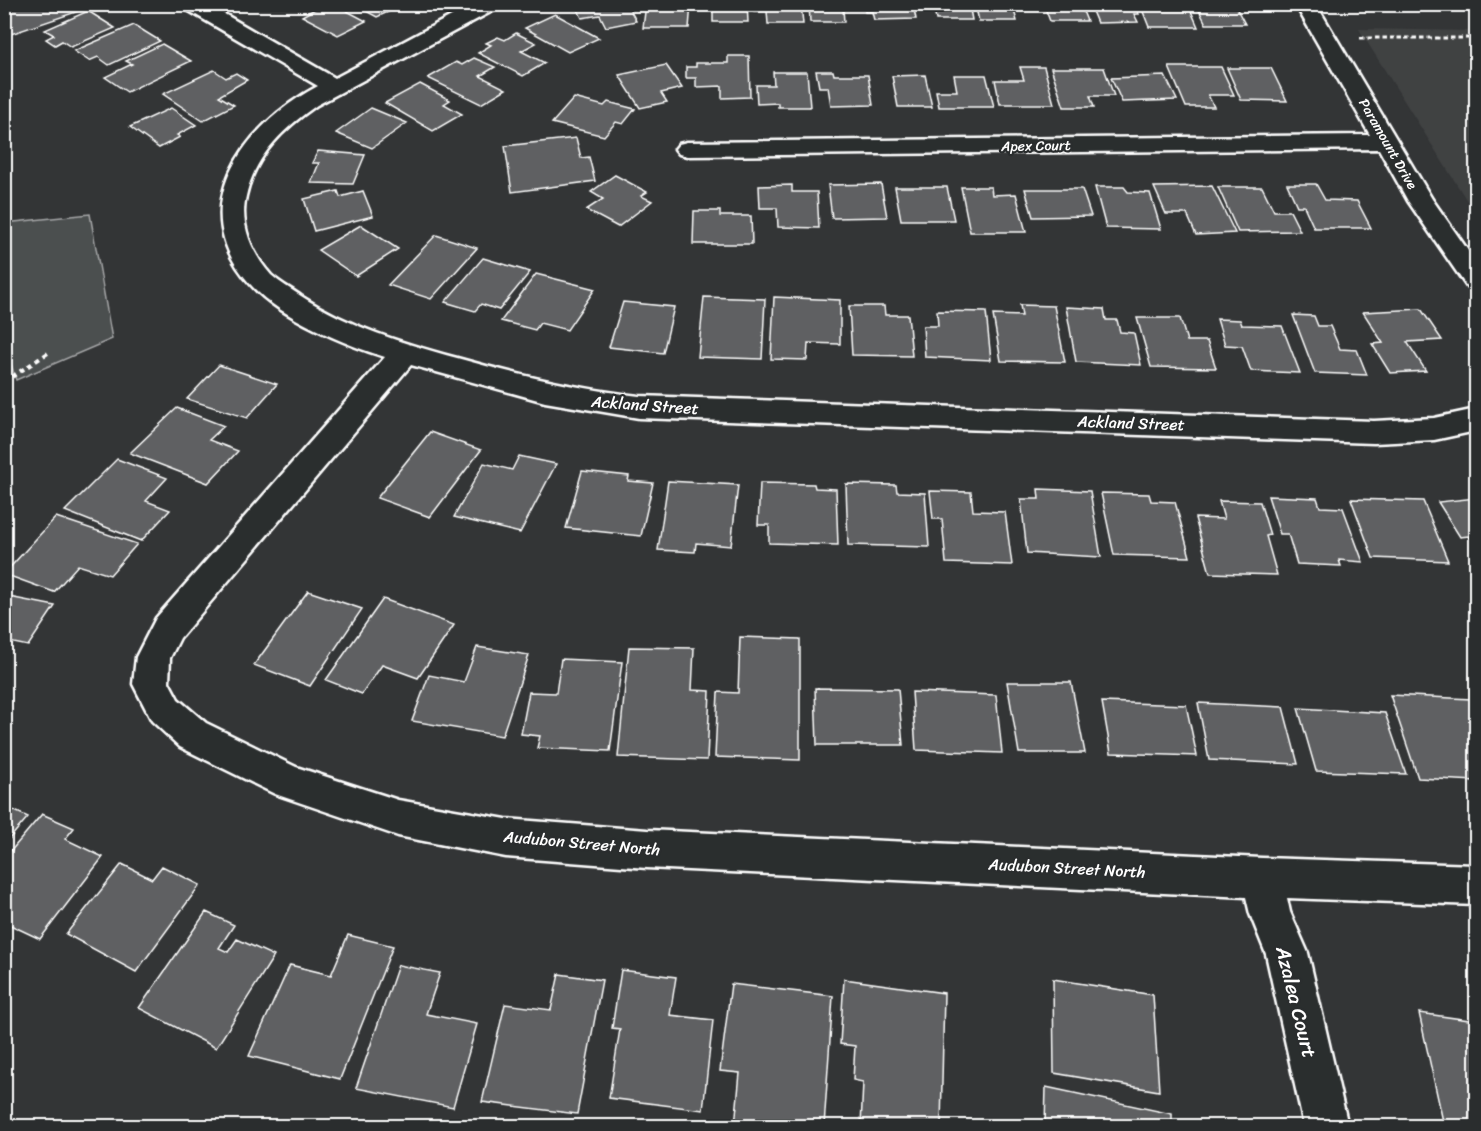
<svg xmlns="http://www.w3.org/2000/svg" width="1481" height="1131" viewBox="0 0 1481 1131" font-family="Sriracha,sans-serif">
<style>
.built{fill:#404243}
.green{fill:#4c4f50;stroke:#a6a7a8;stroke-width:1.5}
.building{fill:#5f6162;stroke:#fff;stroke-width:1.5}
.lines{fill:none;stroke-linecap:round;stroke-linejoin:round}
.minor-casing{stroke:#fff;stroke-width:5}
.path-far1{stroke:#fff;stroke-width:3;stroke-dasharray:4.5 3;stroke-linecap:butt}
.path{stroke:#fff;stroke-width:4;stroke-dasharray:5 4.5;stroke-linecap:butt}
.minor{fill:#2a2d2e;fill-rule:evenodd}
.labels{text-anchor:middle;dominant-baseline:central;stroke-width:4.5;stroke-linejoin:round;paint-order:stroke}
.far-street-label{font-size:14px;fill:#fff;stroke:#2a2d2e}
.street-label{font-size:16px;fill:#fff;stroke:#2a2d2e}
.near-street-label{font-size:20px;fill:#fff;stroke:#2a2d2e}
</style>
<rect width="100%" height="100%" fill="#333536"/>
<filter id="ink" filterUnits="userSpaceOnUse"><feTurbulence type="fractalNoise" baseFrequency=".0167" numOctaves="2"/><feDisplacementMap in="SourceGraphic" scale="12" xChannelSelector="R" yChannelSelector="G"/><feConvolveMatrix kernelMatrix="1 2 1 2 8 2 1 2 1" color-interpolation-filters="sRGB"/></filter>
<g filter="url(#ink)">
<path class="built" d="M1359,29L1476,31V215Z"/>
<path class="green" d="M90,214L112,339L16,380L5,345V223Z"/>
<path class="building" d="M16,4H77L82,10L11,34L4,26V8Z
M324,4H334L366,21L338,35L302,16Z
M353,4H406L377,17Z
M575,4H627L636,21L606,27L600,15L582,18Z
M646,4H691L689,28H643Z
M699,4H747L748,22H713V10H699Z
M754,4H801L803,24H768L767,11H754Z
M809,4H857L858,9H843L844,22H810Z
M864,4H913L916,19L874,20L872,12H865Z
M920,4H969L972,20H936L934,9H921Z
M975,4H1021V7H1013L1017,21H979Z
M1029,4H1080L1087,21H1050L1045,8L1030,9Z
M1089,4H1135L1139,14H1134L1138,22L1097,23Z
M1140,4H1188L1198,27H1149Z
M1196,4H1234L1245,24H1206Z
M88,11L115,28L71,47L62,41L55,45L46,39L54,35L45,30Z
M555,14L599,38L568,52L525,28Z
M134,25L160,41L109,65L98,57L89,61L74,51Z
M516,33L536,43L521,51L545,63L523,76L478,53L491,45L486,43L498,37L505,40Z
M162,44L191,61L127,92L105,77L132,64L126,61Z
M728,56H749L750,97L722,98V86L696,87V78H686V67H696V63H728Z
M474,58L495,67L480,76L506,89L481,104L428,78L456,62L462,65Z
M666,65L682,88L661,93L667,102L640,108L619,75Z
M1020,67H1044L1054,104H1000L995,80H1024Z
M1169,67H1221L1234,95H1208L1214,107H1186Z
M1051,68H1104L1114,96H1090L1094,107H1064Z
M1227,68H1271L1287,101L1241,100Z
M214,70L226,78L236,73L247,80L219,96L234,105L203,121L163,94Z
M816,71H833L834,75H868L873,105L831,106L828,87H819Z
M773,72H807L810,107H778V103L757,104L756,85H774Z
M925,75L932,107H898L892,76Z
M954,75H986L994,107H939L936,91H957Z
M1165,76L1177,100L1122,102L1111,78Z
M420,84L450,100L444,104L462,114L433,131L385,103Z
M574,98L604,106L608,102L635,109L623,124L616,122L604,136L552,123Z
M171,108L196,125L177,135L180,137L159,148L130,127Z
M371,108L407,123L372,148L336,133Z
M576,138L581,158L589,157L595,181L512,192L505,146Z
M318,151L365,155L353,184L311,183L319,163H312Z
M615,175L647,192L641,196L652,201L618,227L586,210L603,199L591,192Z
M881,184L887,217L832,218L828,185Z
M1287,184H1316L1325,200L1357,201L1371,228H1314L1304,206H1297Z
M792,185V192H817L819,228L778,227L777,208H760L759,186Z
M1212,186L1235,233L1196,235L1187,214H1166L1154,187Z
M895,187H947L954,220H901Z
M961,187H991L992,195L1016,194L1026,232H970Z
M1095,187H1124L1128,192L1150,193L1161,229L1106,228Z
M1218,187H1262L1274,211H1290L1300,231L1238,232Z
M1025,189H1082L1091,216L1033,217Z
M338,191L340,197L363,191L373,216L314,231L304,199Z
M694,211H720V216H751L752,244H693Z
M361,225L398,249L356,276L318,250Z
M436,235L477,248L431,299L388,285Z
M483,258L530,272L499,310L481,304L475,311L445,302Z
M536,274L595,289L567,330L540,323L535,330L501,321Z
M704,297L765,299L762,359L698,357Z
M774,297L840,300V344L808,343L807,360L771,359Z
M623,302L674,307L663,353L609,347Z
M1020,305L1054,306L1065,362L1001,361L993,315L1022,316Z
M849,306H884L885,315H908L912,356L852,355Z
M1066,307L1104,309L1106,320H1117L1120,332L1134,333L1141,365L1076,362Z
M1421,309L1442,340L1407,342L1426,371L1390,373L1372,344L1383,343L1363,312Z
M937,311L986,312L991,360L925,357L923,326H938Z
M1293,315L1314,316L1318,326H1330L1340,349L1357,350L1367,375L1315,373Z
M1137,318H1180L1187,341H1207L1216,368L1151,367Z
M1217,319L1240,320L1242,325L1282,326L1300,373L1251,371L1242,346L1225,345Z
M219,365L277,384L247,418L187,399Z
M177,408L224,426L209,440L238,451L208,483L130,453Z
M430,432L481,450L430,517L377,498Z
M519,456L556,464L520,533L454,517L484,463L512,470Z
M117,459L167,478L146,501L170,510L141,541L65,511Z
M582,471L629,476L628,481L653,483L641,536L566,528Z
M668,481L738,485L731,546L696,543L695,552L658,550Z
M760,483L814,484L815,488L836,489L838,545L769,543V525H758Z
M846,484L896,485L897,492L925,493L929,547L848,545Z
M1038,489L1090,491L1101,557L1027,553L1021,499H1039Z
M930,491L971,492L973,511L1005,512L1012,565L946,563L942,519H933Z
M1101,493L1149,494L1151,501L1175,502L1190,557L1114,555Z
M1268,496L1317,498L1320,507L1343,508L1363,562L1339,560L1341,566L1297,564L1288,534H1280Z
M1476,498V547L1469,536L1460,537L1438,502Z
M1351,499L1423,501L1448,561L1373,558Z
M1219,501L1260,502L1270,535L1266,536L1277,575L1210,573L1195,518L1224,519Z
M56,517L137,544L110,575L78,565L54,592L4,574Z
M308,591L362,609L310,686L254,665Z
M9,597L55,606L28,646L4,641V603Z
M383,599L454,625L418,678L382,665L362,694L326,680Z
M740,637L800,639V760L715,757L718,692L738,693Z
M477,647L529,655L502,736L412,721L429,675L464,682Z
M629,647L694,648L692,690L710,691L707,760L618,757Z
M561,659L622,662L610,751L537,748L540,736L521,734L529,692L556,693Z
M1007,682H1071L1085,753H1019Z
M815,688L898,689L903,745H817Z
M912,692L996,695L1002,753L916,750Z
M1390,695L1471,699L1476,712V781L1418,778Z
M1102,702L1186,705L1197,756L1111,753Z
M1198,703L1283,707L1298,764L1209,760Z
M1298,708L1385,713L1406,774L1316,771Z
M4,806L28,817L4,845Z
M42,814L74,828L65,839L103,857L40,939L4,922V859Z
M122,864L152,879L162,866L200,885L136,972L66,934Z
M206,912L234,925L219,948L228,952L237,939L274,956L216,1048L139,1008Z
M348,935L393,946L340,1079L249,1056L290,965L331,975Z
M398,965L440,973L426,1014L477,1024L453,1107L356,1088Z
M621,970L676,977L670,1015L713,1020L703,1110L609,1098L620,1029L612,1028Z
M559,974L602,980L577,1114L482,1102L505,1004L551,1010Z
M844,979L944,993L941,1126H861L863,1082L853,1080L855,1046L840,1044Z
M1053,979L1153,995L1159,1091L1054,1073Z
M731,984L833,996L824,1126H735L740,1073L720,1071Z
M1419,1013L1476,1021V1126H1444Z
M1046,1087L1172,1114V1126H1045Z"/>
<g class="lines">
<g class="minor-casing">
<path id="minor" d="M181,4H207L335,78L474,4H501L498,8L317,105C284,128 255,155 246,196C239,224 252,254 271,275C280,283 291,289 301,296C349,327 402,343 457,358C517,375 577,389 639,396L1374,421L1434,418L1476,409V431L1434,440L1374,443L639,418L545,402L411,365L180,638L170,658L169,682L178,699L206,723L296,767L398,800L506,819L647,830L1262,858L1476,865V905L1287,898L1290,912L1308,953L1348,1126H1304L1266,954L1250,914L1246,897L647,868L506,857L398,836L275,794L180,747L152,721L133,684L136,657L156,618L385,357C346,345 280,317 253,287C181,211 241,127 318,86L184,8Z
M1295,4H1316L1432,199L1476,262V290L1467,287L1408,201L1379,149L687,156L679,154L675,149L679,144L687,142L1370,135Z"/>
</g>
<path class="path-far1" d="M1360,38H1476"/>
<path class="path" d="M4,382L51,351"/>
<use href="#minor" class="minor"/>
</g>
</g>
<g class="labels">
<g class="far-street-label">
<text transform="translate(1388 144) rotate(60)">Paramount Drive</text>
<text transform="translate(1036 146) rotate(-1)">Apex Court</text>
</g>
<g class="street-label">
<text transform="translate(645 405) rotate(4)">Ackland Street</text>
<text transform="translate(1131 423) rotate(2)">Ackland Street</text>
<text transform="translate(582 843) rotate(5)">Audubon Street North</text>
<text transform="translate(1067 868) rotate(3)">Audubon Street North</text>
</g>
<g class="near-street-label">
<text transform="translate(1296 1002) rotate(76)">Azalea Court</text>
</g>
</g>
<rect width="1481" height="1131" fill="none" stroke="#2a2d2e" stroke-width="24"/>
<rect x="12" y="12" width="1457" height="1107" fill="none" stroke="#fff" stroke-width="2" filter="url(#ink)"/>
</svg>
